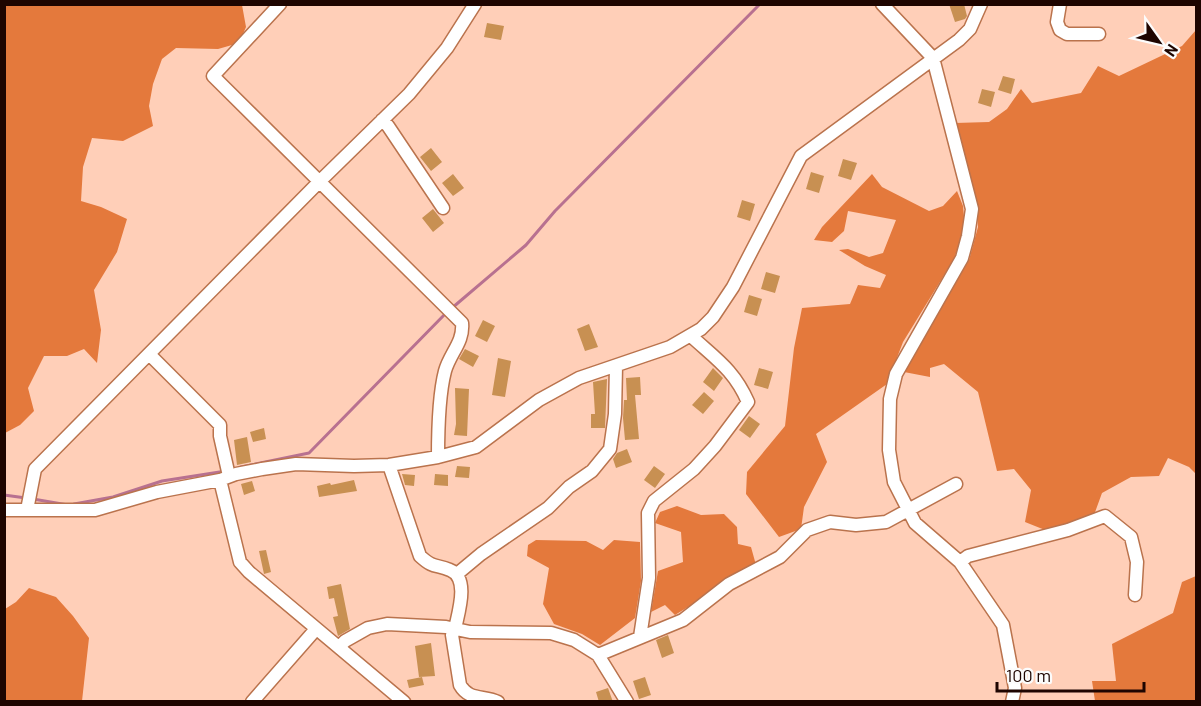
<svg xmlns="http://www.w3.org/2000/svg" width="1201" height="706" viewBox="0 0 1201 706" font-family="Barlow,sans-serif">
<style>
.forest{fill:#e4793c}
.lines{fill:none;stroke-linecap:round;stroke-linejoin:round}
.stream{stroke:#b87190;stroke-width:3}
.building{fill:#c89052}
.minor-casing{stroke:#ba734d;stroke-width:15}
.minor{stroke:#fff;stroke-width:12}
</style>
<rect width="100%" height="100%" fill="#ffcfb8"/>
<path class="forest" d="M5,5H242L246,27L239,43L218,49L176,48L162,59L153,84L149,106L153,126L123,141L92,138L83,167L81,201L101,207L127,219L117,252L94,290L101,330L97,363L84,349L67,356H44L28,388L34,411L20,425L5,433Z
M1196,30V474L1189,467L1168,458L1159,476L1131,477L1102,493L1094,515L1050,532L1025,522L1031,490L1014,469L997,471L978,392L944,364L930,368V377L904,372L969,260L978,227L976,207L955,123L989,122L1007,109L1021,89L1032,103L1081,93L1098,66L1119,76L1182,46Z
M872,174L882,187L929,211L943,206L957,191L963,206L965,227L954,259L903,342L887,384L816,434L827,462L804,507L801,529L779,537L746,494L747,472L785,426L794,348L802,308L850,304L858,285L880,288L886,275L865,266L839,250L848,249L869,257L883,253L896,220L848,211L844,231L832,242L814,240L822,227Z
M677,506L701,515L724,514L737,527L738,544L751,547L756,565L675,615L665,605L651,612L658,571L683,562L681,532L655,523L660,512Z
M536,540L586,541L603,550L614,540L640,542L641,581L635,618L600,645L582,634L554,624L543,604L549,568L527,556L528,545Z
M1196,576V701H1095L1092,681H1116L1112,644L1173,613L1182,582Z
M29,588L56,597L73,616L89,638L82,701H5V609L16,602Z"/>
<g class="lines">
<path class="stream" d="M452,308L526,245L555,211L760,4
M241,467L309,453L447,312
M4,495L26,498
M33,499L68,505
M74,504L113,497L162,481L226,471"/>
</g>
<path class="building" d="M949,4H964L967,16L965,19L955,22Z
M487,23L504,26L501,40L484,37Z
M1003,76L1015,79L1011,94L998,90Z
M982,89L995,92L991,107L978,103Z
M431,148L442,162L431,171L420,157Z
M843,159L857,163L851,180L838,176Z
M811,172L824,176L819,193L806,189Z
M453,174L464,188L453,196L442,183Z
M742,200L755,204L750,221L737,217Z
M433,209L444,223L433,232L422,218Z
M766,272L780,276L775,293L761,289Z
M749,295L762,299L757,316L744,312Z
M483,320L495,326L487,342L475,336Z
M589,324L598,347L585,351L577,329Z
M465,349L479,356L473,367L459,359Z
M498,358L511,361L505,397L492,395Z
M713,368L723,378L714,391L703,382Z
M759,368L773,372L768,389L754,385Z
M640,377L641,395H635L639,439L625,440L623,418L624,400H627L626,378Z
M607,379L605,428H591V414H595L593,382Z
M455,388L469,389L467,436L454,435L456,424Z
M704,392L714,401L703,414L692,405Z
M749,416L760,424L750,438L739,430Z
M264,428L266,439L253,442L250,432Z
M247,437L251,462L237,465L234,440Z
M627,449L632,462L616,468L613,459L617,453Z
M457,466L470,467L469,478L455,477Z
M654,466L665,474L655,488L644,480Z
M402,474L415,475L414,486L405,485Z
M435,474L448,475V486L434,485Z
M354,480L357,491L319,497L317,486L330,483L331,485Z
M252,481L255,491L244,495L241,484Z
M266,550L271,572L264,574L259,551Z
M341,584L350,629L338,636L333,617L338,616L334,598L329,599L327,587Z
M668,635L674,653L662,658L656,640Z
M431,643L435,676L419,677L415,646Z
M422,677L424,685L409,688L407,680Z
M645,677L651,695L639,699L633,681Z
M608,688L613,702H599L596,692Z"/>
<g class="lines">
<g class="minor-casing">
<path id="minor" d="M280,4L213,76L462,323C464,342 450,353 445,371C439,394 438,433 438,457
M882,4L933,58L972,209L968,236L962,258L896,374L890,399L889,450L894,482L915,523L960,562L1003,625L1015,688L1012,702
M1060,4L1057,22L1060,30L1067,34H1099
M382,120L388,126L443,208
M149,354L220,425V436L229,476
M389,465L420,556C434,569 436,564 450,570C470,578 458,613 455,629L452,635L460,685C469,701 484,695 498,702
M220,480L240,562L249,572L404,702
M4,510H95L157,492L220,480L236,474L262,469L296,464L354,466L389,465L438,457L476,447L539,400L579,378L670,347L701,329L713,317L733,287L801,156L959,40L970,29L981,4
M27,510L35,469L319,182L409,94L447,48L475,4
M960,562L968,556L1068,530L1105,516L1131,537L1137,562L1135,595
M457,574L481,554L548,508L569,487L592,471L610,449L615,414L616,366
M640,637L649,578L648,513L654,501L694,469L715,446L748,402C734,370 716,359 691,336
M339,647L345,641L368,628L387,624L446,627L470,632L551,633L574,640L598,655L627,702
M598,655L683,620L729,584L780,557L807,530L830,522L856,525L886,522L956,484
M252,702L316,629"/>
</g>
<use href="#minor" class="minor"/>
</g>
<rect width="1201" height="706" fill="none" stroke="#1e0500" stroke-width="12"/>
<g transform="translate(1159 42) rotate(124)" stroke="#fcfcfc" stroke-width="4.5" paint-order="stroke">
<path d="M0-4.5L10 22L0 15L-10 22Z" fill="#1e0500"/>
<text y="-9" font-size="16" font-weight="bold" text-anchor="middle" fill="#1e0500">N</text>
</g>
<path d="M997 682v9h147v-9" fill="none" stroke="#1e0500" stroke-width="3"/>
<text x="1006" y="682" font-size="18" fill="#1e0500" stroke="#fcfcfc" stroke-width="4.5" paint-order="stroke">100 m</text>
</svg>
